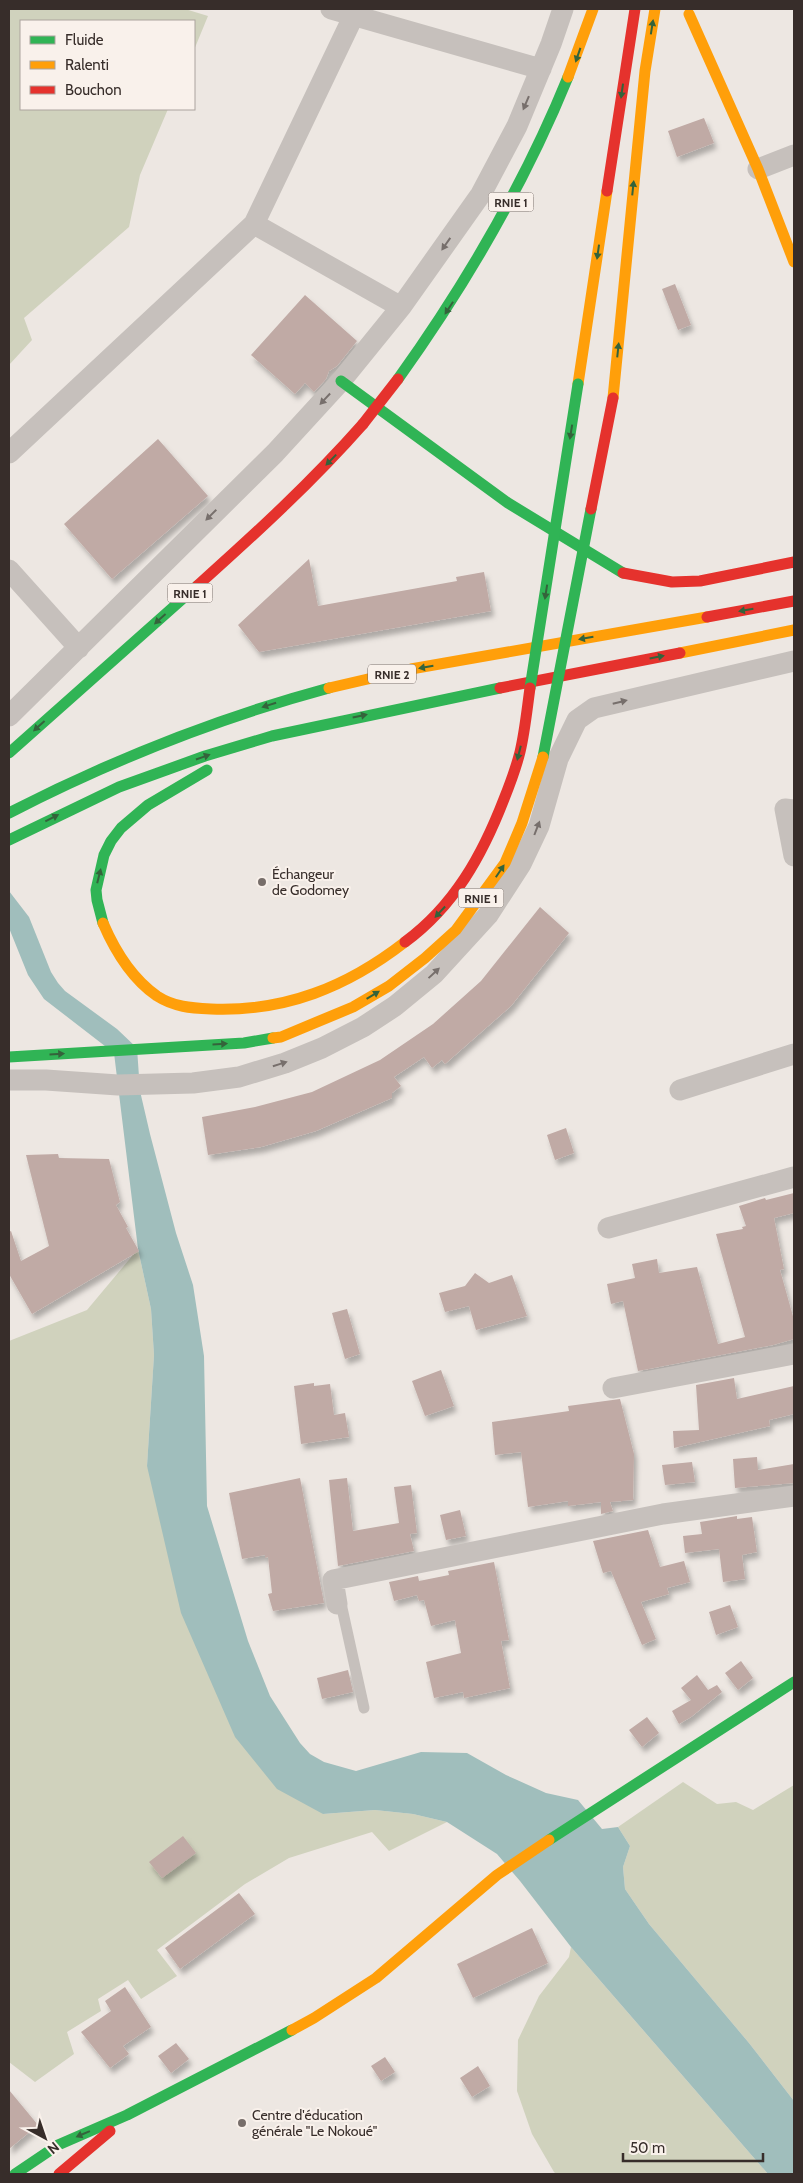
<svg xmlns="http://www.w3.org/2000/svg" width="803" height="2183" viewBox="0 0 803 2183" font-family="Cabin,sans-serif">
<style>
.green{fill:#d0d2bd}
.water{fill:#a0bebc}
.building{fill:#c0aaa5;filter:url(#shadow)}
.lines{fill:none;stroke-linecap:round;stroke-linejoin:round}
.lane{stroke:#c6c0bc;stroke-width:11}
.street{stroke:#c6c0bc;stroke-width:21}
.fast{stroke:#30b455;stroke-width:11}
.slow{stroke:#ff9f0a;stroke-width:11}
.jam{stroke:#e5322d;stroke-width:11}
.fast-bridge{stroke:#30b455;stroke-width:11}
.slow-bridge{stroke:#ff9f0a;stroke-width:11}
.jam-bridge{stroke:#e5322d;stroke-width:11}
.oneway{fill:#34633b}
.oneway2{fill:#776f6c}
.poi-dot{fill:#776e6a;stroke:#f9f1eb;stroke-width:2}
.labels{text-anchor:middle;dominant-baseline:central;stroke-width:4;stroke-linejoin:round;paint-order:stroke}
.shield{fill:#f9f1eb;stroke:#716864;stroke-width:1}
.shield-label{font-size:12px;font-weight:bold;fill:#372d2a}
.poi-label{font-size:14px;fill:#372d2a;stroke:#f9f1eb;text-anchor:start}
</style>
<defs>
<filter id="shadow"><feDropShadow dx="3" dy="5.5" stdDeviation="2.5" flood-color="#0004"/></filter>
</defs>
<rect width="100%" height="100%" fill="#ede7e2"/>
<path class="green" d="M9,9H185L208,16L194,50V21H21V109H168L140,175L129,227L24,318L32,340L9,365Z
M138,1249L151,1309L154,1355L147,1466L323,1814L375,1810L413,1814L447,1822L389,1851L372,1832L289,1858L245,1884L157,1950L177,1976L141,1999L128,1980L98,1999L101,2011L67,2032L74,2054L35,2082L9,2062V1341L87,1310Z
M683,1782L717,1804L736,1802L753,1810L794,1785V2101L749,2043L649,1924L625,1889L623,1867L630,1846L618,1827Z
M571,1947L768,2174H556L554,2172L532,2134L517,2091L518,2040L539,1996L569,1957Z"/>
<path class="water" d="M9,891L29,917L51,972L58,983L65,991L117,1029L137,1048L140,1091L150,1134L176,1233L193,1285L204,1356L207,1506L248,1641L270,1696L300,1743L310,1754L324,1762L356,1771L421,1752L467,1753L506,1775L546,1793L578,1800L602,1829L618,1827L630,1846L623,1867L625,1889L649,1924L749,2043L794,2101V2174H768L571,1947L520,1881L497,1854L447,1822L413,1814L375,1810L323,1814L277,1789L235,1737L181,1613L147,1466L154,1355L151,1309L138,1249L114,1053L44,999L28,975L9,928Z"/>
<path class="building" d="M704,118L714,143L677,157L668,131Z
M675,284L691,325L678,330L662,289Z
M305,295L357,341L337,366L329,371L326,379L314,392L305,383L295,394L251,355Z
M158,439L208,496L112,579L64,524Z
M309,559L318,606L457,581L456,577L484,572L491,611L259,652L238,625Z
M540,907L569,933L511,1006L445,1064L442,1060L432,1068L424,1057L394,1077L401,1086L392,1093V1098L316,1131L261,1147L208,1155L202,1117L255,1107L312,1092L380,1060L433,1024L481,981Z
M566,1128L574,1153L555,1160L547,1135Z
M58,1154L59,1158L109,1159L120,1202L116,1205L128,1227L126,1228L139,1251L32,1314L9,1274V1232L11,1231L21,1261L49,1246L26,1155Z
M794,1193V1213L774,1218L784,1269L780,1270L794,1320V1339L773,1345L638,1371L623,1301L611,1304L607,1284L635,1278L632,1264L657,1259L659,1273L697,1267L718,1344L745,1337L716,1234L743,1229L742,1227L746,1226L739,1206L765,1198L766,1200Z
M475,1273L489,1283L512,1275L527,1316L476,1330L469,1306L445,1312L439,1293L465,1286Z
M347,1309L360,1354L345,1359L332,1313Z
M441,1370L454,1406L425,1416L412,1381Z
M734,1378L737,1399L794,1386V1414L769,1420L770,1426L674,1448L673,1431L699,1430L696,1385Z
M314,1383V1386L330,1384L334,1415L345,1413L349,1437L301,1444L294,1386Z
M620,1399L634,1454L633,1500L610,1502L613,1511L601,1514V1502L568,1506V1501L528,1507L521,1452L495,1455L492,1422L569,1411L568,1406Z
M757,1457L758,1470L794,1464V1483L735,1488L733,1459Z
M692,1462L695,1482L665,1485L662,1465Z
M300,1478L324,1603L273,1611L268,1594L272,1593L268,1557L265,1558V1555L242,1559L229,1493Z
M347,1478L353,1531L399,1523L394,1487L411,1485L417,1533L410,1534L414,1551L338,1566L329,1480Z
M460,1510L466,1536L446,1540L440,1515Z
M737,1516V1519L752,1517L757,1552L742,1555L745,1579L723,1582L719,1549L685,1553L683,1536L702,1534L700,1522Z
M648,1530L660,1567L684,1561L690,1582L667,1588L669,1594L641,1602L656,1639L642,1645L611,1571L603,1573L593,1541Z
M494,1562L509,1640L501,1641L510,1688L464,1698L463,1692L434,1698L426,1662L461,1653L455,1620L431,1626L424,1600L419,1601L417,1595L394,1601L389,1582L418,1576L419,1581L449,1575L448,1571Z
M730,1605L738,1627L716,1635L709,1612Z
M741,1661L753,1678L738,1690L725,1673Z
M348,1670L353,1692L322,1699L317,1678Z
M697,1675L708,1690L717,1685L722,1692L691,1717L679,1724L672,1711L691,1700L681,1688Z
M647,1717L659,1733L642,1747L629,1730Z
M183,1836L196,1853L162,1878L149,1862Z
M239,1893L255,1914L180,1969L165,1948Z
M532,1928L548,1963L473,1998L457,1964Z
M125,1987L151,2027L123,2046L129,2054L110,2068L81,2032L111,2011L105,2001Z
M176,2043L189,2059L171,2073L158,2056Z
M385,2057L395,2072L381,2081L371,2066Z
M478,2066L490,2086L472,2097L460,2078Z
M9,2090L38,2125L9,2149Z"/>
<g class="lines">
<path class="lane" d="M340,1599L364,1708"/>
<path class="street" d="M331,9L541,69
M758,169L794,155
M254,224L401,307
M9,453L254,224L354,15
M9,570L79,648
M9,716L275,453L341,381L401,307L481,194L517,126L551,44L563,9
M794,810L785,809L794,856
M9,1080H46L118,1085L193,1083L239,1077L285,1063L322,1048L363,1027L395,1006L434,974L488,915L521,864L539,826L558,759L577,720L594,708L794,661
M680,1090L794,1054
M608,1228L794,1177
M613,1388L794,1354
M337,1604L333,1580L663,1514L794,1496"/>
<path class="fast" d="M398,379C466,284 524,185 568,77
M341,381L508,503L623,573
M9,753L197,586
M9,813C112,760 218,718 329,688
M9,840L119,787L205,756L272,736L500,688
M103,923L97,900L96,890L104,855L111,841L121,828L148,805L207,770
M549,1840L794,1682
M15,2174L58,2145L127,2115L292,2030"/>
<path class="slow" d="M689,14L758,169L794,262
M568,77L593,9
M578,384L607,191
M613,398L645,71L655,9
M680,653L794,630
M329,688L411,669L707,617
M292,2030L314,2018L376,1978L497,1875L549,1840"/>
<path class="jam" d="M607,191L635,9
M623,573L672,582L700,581L794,562
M197,586C255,534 312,482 363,424
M707,617L794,601
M500,688L680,653
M59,2174L110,2131"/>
<path class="fast-bridge" d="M530,688L578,384
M543,757L591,509
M9,1057L244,1043L273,1038"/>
<path class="slow-bridge" d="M103,923C115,951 131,978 157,996C174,1007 191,1008 211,1009C285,1012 347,987 405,942
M273,1038L281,1037L353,1007L389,986L425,958L456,930L505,863L522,823L543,757"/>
<path class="jam-bridge" d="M363,424L398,379
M591,509L613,398
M405,942C454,906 482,856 504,799C510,784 516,768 520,752C525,731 527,709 530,688"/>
</g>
<defs><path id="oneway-solid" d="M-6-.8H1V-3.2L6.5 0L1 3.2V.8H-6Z" transform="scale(1.25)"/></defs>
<g class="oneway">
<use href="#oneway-solid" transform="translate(652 27) rotate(-81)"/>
<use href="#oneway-solid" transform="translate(578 55) rotate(109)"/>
<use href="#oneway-solid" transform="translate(622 91) rotate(98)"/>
<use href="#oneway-solid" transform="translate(633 188) rotate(-84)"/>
<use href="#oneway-solid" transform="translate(598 252) rotate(98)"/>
<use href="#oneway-solid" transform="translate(449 308) rotate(123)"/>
<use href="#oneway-solid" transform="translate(618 350) rotate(-84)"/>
<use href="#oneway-solid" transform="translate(571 432) rotate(99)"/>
<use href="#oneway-solid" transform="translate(331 460) rotate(134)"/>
<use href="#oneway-solid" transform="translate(546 592) rotate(99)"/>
<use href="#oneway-solid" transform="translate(746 610) rotate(170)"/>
<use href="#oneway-solid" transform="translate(160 619) rotate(138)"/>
<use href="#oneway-solid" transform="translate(586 638) rotate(170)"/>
<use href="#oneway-solid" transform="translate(657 657) rotate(-11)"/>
<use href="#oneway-solid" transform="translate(426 667) rotate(170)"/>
<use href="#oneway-solid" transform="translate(269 705) rotate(162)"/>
<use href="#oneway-solid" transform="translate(360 716) rotate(-12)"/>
<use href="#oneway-solid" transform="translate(39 726) rotate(138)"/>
<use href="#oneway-solid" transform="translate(519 753) rotate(104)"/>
<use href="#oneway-solid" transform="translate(203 757) rotate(-19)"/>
<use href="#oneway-solid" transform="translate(52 818) rotate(-27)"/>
<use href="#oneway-solid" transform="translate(500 871) rotate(-56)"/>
<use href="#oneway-solid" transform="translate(99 876) rotate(-76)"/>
<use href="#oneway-solid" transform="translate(440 912) rotate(133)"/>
<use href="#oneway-solid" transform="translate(373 995) rotate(-31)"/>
<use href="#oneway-solid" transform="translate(220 1044) rotate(-3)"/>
<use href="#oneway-solid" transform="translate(57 1054) rotate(-3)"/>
<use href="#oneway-solid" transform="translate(83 2134) rotate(157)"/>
</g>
<g class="oneway2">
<use href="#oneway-solid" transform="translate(526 103) rotate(113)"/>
<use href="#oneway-solid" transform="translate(446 244) rotate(125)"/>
<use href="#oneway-solid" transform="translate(325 399) rotate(133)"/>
<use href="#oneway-solid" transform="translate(211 515) rotate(135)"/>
<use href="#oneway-solid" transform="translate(620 702) rotate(-14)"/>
<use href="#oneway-solid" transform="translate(537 828) rotate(-69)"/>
<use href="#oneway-solid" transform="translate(434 973) rotate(-43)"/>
<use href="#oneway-solid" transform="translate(280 1064) rotate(-18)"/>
</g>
<g class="poi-dot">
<circle cx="262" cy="882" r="5"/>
<circle cx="242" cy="2123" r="5"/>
</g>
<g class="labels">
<g class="shield">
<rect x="488.5" y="192.5" width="45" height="19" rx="4"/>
<rect x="167.5" y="583.5" width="45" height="19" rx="4"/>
<rect x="368" y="664.5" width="48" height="19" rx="4"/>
<rect x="458.5" y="888.5" width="45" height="19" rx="4"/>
</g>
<g class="shield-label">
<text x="511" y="202">RNIE 1</text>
<text x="190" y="593">RNIE 1</text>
<text x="392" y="674">RNIE 2</text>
<text x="481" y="898">RNIE 1</text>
</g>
<g class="poi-label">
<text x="272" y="874">Échangeur<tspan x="272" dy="16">de Godomey</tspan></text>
<text x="252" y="2115">Centre d'éducation<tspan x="252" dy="16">générale "Le Nokoué"</tspan></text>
</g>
</g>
<rect width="803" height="2183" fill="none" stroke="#372d2a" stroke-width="20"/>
<rect x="20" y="20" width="175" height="90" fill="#f9f1eb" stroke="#aba39e"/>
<rect x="30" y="36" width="25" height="8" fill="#30b455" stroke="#aba39e"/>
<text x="65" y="45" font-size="15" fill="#372d2a">Fluide</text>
<rect x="30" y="61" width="25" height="8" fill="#ff9f0a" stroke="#aba39e"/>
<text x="65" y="70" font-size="15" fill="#372d2a">Ralenti</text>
<rect x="30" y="86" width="25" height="8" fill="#e5322d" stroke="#aba39e"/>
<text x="65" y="95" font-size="15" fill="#372d2a">Bouchon</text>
<g transform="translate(45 2138) rotate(140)" stroke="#f9f1eb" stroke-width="4" paint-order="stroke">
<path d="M0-4L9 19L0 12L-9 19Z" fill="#372d2a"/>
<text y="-8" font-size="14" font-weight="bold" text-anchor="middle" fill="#372d2a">N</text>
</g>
<path d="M623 2153v8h140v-8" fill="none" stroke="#372d2a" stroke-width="2.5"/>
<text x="630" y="2153" font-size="15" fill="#372d2a" stroke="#f9f1eb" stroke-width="4" paint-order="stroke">50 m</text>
</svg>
